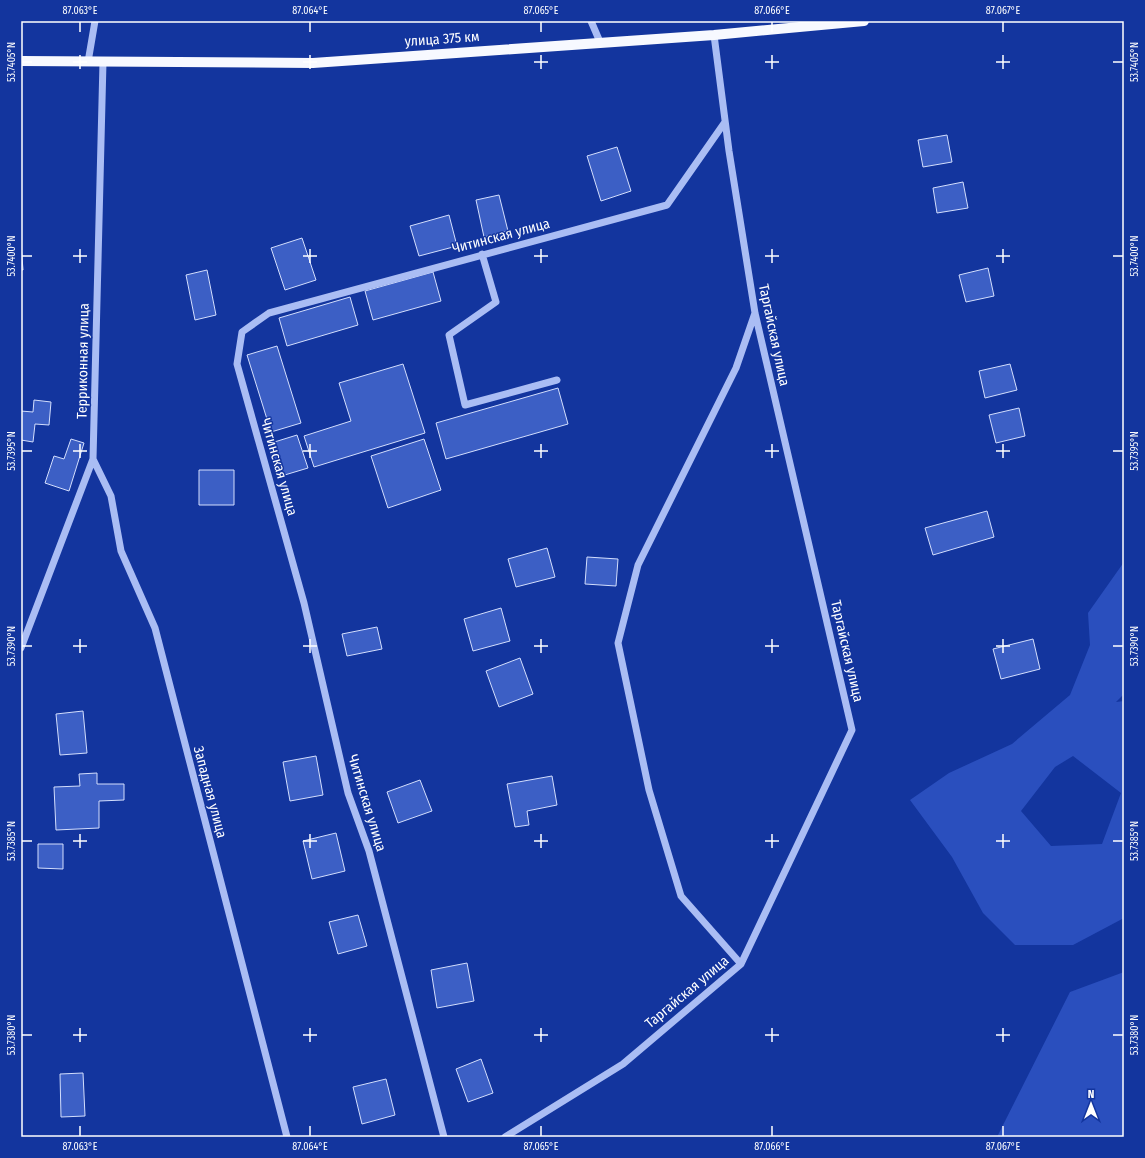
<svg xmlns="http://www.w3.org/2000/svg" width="1145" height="1158" viewBox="0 0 1145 1158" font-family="'Fira Sans Condensed',sans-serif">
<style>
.green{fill:#2a4fbe;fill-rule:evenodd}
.building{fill:#3c5fc5;stroke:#d3defd}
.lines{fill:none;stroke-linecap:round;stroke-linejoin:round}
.minor{stroke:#aabdf4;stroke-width:7}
.major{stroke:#f7f9ff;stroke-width:10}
.ticks{fill:none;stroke:#fff;stroke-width:1.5}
.labels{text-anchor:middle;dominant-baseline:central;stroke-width:3;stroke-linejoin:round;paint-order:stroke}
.street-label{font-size:14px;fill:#fff;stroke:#13359e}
.neatline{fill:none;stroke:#fff;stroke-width:1.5}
.ticks-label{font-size:10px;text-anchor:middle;fill:#fff}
</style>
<rect width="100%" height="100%" fill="#13359e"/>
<path class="green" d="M1124,562V694L1116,702L1124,701V918L1073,945H1015L983,913L952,857L910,800L949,773L1012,744L1070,695L1090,645L1088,613ZM1073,756L1121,793L1102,844L1051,846L1021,811L1055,767Z
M1124,972V1137H997L1070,992Z"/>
<path class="building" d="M947,135L952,162L923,167L918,140Z
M617,147L631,191L601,201L587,156Z
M963,182L968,208L937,213L933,188Z
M499,195L508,231L484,237L476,200Z
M449,215L457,246L419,256L410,226Z
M302,238L316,280L285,290L271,248Z
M21,245L23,270H21Z
M988,268L994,296L966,302L959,275Z
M207,270L216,315L195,320L186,275Z
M433,272L441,301L373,320L365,291Z
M350,297L358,325L287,346L279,318Z
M277,346L301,423L271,432L247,355Z
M403,364L425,433L314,467L304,436L351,421L339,383Z
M1010,364L1017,390L985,398L979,371Z
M558,388L568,424L446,459L436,423Z
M34,400L51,402L49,425L35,424L33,442L21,440V411L33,412Z
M1019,408L1025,436L996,443L989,415Z
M297,435L308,468L278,477L268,444Z
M71,439L84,443L69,491L45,483L54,456L64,459Z
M424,439L441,490L388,508L371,456Z
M199,470H234V505H199Z
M987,511L994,537L933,555L925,528Z
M547,548L555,577L516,587L508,559Z
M587,557L618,559L616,586L585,584Z
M501,608L510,641L473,651L464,619Z
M377,627L382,649L347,656L342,634Z
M1033,639L1040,669L1001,679L993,649Z
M520,658L533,694L499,707L486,671Z
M83,711L87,753L60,755L56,714Z
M316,756L323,795L290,801L283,762Z
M97,773V784H124V800L99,801V828L56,830L54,787L80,786L79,774Z
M552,776L557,805L527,811L529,825L515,827L507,784Z
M420,780L432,811L398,823L387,792Z
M336,833L345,871L312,879L303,841Z
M38,844H63V869L38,868Z
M358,915L367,946L338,954L329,922Z
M467,963L474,1001L437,1008L431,970Z
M481,1059L493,1093L468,1102L456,1069Z
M83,1073L85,1116L61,1117L60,1074Z
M386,1079L395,1115L362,1124L353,1087Z"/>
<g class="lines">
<path class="minor" d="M591,21L600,42
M88,62L95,21
M482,254L496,302L449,335L465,405L557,380
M93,459L111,496L121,551L155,628L287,1137
M21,648L93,459L103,62
M741,964L681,896L649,790L618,643L638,565L736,368L755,313
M444,1137L369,851L348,793L304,603L237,364L242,332L269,313L667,205L725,122
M505,1137L623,1064L741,964L852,730L755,313L729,151L714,35"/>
<path class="major" d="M21,61L313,63L714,35L864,21"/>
</g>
<path class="ticks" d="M80,22V32M310,22V32M541,22V32M772,22V32M1003,22V32M80,55V69M310,55V69M541,55V69M772,55V69M1003,55V69M22,62H32M73,62H87M303,62H317M534,62H548M765,62H779M996,62H1010M1113,62H1123M80,249V263M310,249V263M541,249V263M772,249V263M1003,249V263M22,256H32M73,256H87M303,256H317M534,256H548M765,256H779M996,256H1010M1113,256H1123M80,444V458M310,444V458M541,444V458M772,444V458M1003,444V458M22,451H32M73,451H87M303,451H317M534,451H548M765,451H779M996,451H1010M1113,451H1123M80,639V653M310,639V653M541,639V653M772,639V653M1003,639V653M22,646H32M73,646H87M303,646H317M534,646H548M765,646H779M996,646H1010M1113,646H1123M80,834V848M310,834V848M541,834V848M772,834V848M1003,834V848M22,841H32M73,841H87M303,841H317M534,841H548M765,841H779M996,841H1010M1113,841H1123M80,1028V1042M310,1028V1042M541,1028V1042M772,1028V1042M1003,1028V1042M22,1035H32M73,1035H87M303,1035H317M534,1035H548M765,1035H779M996,1035H1010M1113,1035H1123M80,1126V1136M310,1126V1136M541,1126V1136M772,1126V1136M1003,1126V1136"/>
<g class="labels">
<g class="street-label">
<text transform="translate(442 39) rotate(-4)">улица 375 км</text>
<text transform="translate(501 236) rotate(-15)">Читинская улица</text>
<text transform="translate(774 335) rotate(78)">Таргайская улица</text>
<text transform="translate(83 361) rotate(-89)">Терриконная улица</text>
<text transform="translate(279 467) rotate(74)">Читинская улица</text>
<text transform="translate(847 651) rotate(77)">Таргайская улица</text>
<text transform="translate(210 792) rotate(75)">Западная улица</text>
<text transform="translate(367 803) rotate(73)">Читинская улица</text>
<text transform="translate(687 992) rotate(-40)">Таргайская улица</text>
</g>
</g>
<rect width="1145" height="1158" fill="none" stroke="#13359e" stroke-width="44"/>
<g transform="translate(1091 1104)" stroke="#13359e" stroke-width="3" paint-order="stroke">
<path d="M0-3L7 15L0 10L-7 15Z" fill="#ffffff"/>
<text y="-6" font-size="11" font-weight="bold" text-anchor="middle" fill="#ffffff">N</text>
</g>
<rect x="22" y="22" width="1101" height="1114" class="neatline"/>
<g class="ticks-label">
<text x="80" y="14">87.063°E</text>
<text x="310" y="14">87.064°E</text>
<text x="541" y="14">87.065°E</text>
<text x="772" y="14">87.066°E</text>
<text x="1003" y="14">87.067°E</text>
<text transform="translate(11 62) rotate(-90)" y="4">53.7405°N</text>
<text transform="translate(1134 62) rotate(-90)" y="4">53.7405°N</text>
<text transform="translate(11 256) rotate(-90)" y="4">53.7400°N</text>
<text transform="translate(1134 256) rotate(-90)" y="4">53.7400°N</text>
<text transform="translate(11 451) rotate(-90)" y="4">53.7395°N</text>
<text transform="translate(1134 451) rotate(-90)" y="4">53.7395°N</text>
<text transform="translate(11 646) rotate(-90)" y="4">53.7390°N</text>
<text transform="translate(1134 646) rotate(-90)" y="4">53.7390°N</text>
<text transform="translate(11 841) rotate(-90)" y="4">53.7385°N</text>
<text transform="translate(1134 841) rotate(-90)" y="4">53.7385°N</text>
<text transform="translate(11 1035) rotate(-90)" y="4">53.7380°N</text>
<text transform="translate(1134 1035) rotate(-90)" y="4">53.7380°N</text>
<text x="80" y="1150">87.063°E</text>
<text x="310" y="1150">87.064°E</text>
<text x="541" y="1150">87.065°E</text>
<text x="772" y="1150">87.066°E</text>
<text x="1003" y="1150">87.067°E</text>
</g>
</svg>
